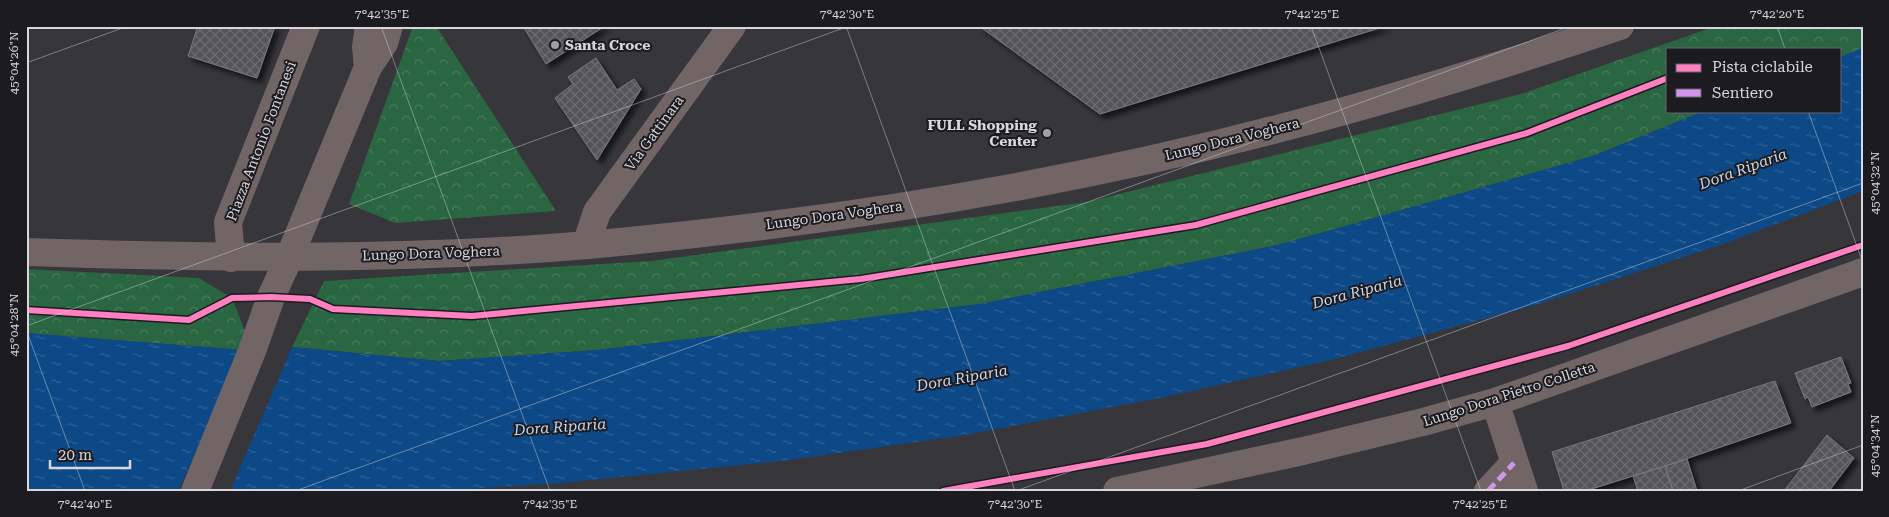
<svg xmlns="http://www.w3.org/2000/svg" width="1889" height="517" viewBox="0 0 1889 517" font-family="'Roboto Serif',serif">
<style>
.park{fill:url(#park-crowns)}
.water{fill:url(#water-ripples)}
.pier{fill:#36363b}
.building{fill:url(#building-cross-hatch);stroke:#79797d;filter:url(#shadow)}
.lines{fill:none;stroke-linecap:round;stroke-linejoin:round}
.minor{stroke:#716566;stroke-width:28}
.quiet{stroke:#d193ec;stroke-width:5;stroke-dasharray:10 5;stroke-linecap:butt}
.cycleway-casing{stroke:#1c1b20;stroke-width:9}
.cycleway{stroke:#ff80c0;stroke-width:6}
.ticks{fill:none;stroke:#d8d7de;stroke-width:1;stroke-opacity:0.45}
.poi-dot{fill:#9f9fa5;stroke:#1c1b20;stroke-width:2}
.labels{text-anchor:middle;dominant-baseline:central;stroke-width:4;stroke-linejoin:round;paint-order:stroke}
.poi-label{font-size:14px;font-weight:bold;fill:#d8d7de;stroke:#1c1b20;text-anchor:start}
.street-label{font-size:14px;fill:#d8d7de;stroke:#1c1b20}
.water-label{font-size:15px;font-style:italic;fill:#c8d7eb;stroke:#1c1b20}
.neatline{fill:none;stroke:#d8d7de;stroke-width:2}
.ticks-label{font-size:12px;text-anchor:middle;fill:#d8d7de}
</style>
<defs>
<pattern id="park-crowns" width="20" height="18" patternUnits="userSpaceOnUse" patternTransform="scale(1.25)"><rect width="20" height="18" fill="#2a6642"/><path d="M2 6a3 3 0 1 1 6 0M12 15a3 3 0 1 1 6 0" fill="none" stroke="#487b5d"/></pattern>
<pattern id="water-ripples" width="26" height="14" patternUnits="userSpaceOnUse" patternTransform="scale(1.25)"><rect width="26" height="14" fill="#0d4987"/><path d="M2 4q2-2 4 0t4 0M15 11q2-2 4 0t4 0" fill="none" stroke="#306298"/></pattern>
<pattern id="building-cross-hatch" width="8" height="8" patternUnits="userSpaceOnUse" patternTransform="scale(1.25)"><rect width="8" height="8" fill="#545459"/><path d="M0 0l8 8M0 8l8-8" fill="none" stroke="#6c6c70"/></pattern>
<filter id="shadow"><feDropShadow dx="4.5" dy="4.5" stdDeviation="2.5" flood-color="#0009"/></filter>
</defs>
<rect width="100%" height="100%" fill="#36363b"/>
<path class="park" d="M413,26H436L556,211L395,223L349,204Z
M1716,26H1863V48L1840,57V49H1668V111H1704L1593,156L1278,245L980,304L597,350L440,361L292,347L324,281L651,261L1087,202L1521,94Z
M26,269L199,278L232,298L248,339L242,350L26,333Z"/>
<path class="water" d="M1863,48V191L1723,244L1539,304L1331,360L1160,398L965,435L782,461L561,483L439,491H26V333L242,350L292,347L440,361L597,350L980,304L1278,245L1593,156L1704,111H1840V57Z"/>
<path class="pier" d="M282,345L292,347L230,491H178L244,347Z"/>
<path class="building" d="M198,26H275L257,78L188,56Z
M523,26H605L546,64Z
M979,26H1386L1100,114Z
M596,58L617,90L634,79L641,89L597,160L555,98L573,84L568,77Z
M1841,357L1851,383L1848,384L1851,392L1812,407L1808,397L1805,399L1795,373Z
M1775,381L1791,423L1665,466L1585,491H1564L1552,452Z
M1827,435L1854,458L1829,491H1784Z
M1687,459L1697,491H1673L1665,466Z
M1665,466L1673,491H1638L1633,476Z"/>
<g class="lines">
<path class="minor" d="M368,67L366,47L369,26
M586,245L597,212L732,26
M26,252C213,258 401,261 588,245C819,224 1052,188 1277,129C1393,99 1507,64 1620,26
M231,258L228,222L306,26
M1495,402L1524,491
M195,491L252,351L271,297L289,258L368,67L384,43L389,26
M1117,491L1303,451L1423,422L1495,402L1863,272
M1488,491L1514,463"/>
<path class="quiet" d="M1488,491L1514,463"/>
<g class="cycleway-casing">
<path id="cycleway" d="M26,310L189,320L232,298L271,297L310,299L333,309L472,316L861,279L1196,225L1527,133L1668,78
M943,491L1207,444L1568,346L1863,245"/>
</g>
<use href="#cycleway" class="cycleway"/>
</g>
<path class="ticks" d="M381,26L550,491M846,26L1015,491M1311,26L1481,491M1777,26L1785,49M26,63L128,26M1808,111L1863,263M26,326L849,26M26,329L85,491M295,491L1571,26M1016,491L1863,183M1738,491L1863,445"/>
<g class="poi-dot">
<circle cx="555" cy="45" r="5"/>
<circle cx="1047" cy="133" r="5"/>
</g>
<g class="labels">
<g class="poi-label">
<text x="565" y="45">Santa Croce</text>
<text x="1037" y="125" text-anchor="end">FULL Shopping<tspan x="1037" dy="16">Center</tspan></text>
</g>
<g class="street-label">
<text transform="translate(654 133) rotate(-54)">Via Gattinara</text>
<text transform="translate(1232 139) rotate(-14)">Lungo Dora Voghera</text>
<text transform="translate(261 141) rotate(-69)">Piazza Antonio Fontanesi</text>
<text transform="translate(834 215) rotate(-8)">Lungo Dora Voghera</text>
<text transform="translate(431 253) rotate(-2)">Lungo Dora Voghera</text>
<text transform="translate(1509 394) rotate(-18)">Lungo Dora Pietro Colletta</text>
</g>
<g class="water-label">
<text transform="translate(1743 169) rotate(-20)">Dora Riparia</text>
<text transform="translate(1357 292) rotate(-15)">Dora Riparia</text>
<text transform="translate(962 378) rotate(-10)">Dora Riparia</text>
<text transform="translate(560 427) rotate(-4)">Dora Riparia</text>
</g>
</g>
<rect width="1889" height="517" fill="none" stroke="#1c1b20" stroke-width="55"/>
<rect x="1666" y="48" width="175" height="65" fill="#1c1b20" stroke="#67666c"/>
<rect x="1676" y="64" width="25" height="8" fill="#ff80c0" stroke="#67666c"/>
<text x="1712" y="72" font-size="15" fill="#d8d7de">Pista ciclabile</text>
<rect x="1676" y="89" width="25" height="8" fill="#d193ec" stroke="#67666c"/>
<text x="1712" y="98" font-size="15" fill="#d8d7de">Sentiero</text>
<path d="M50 460v8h80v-8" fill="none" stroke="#d8d7de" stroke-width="2.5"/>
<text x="58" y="460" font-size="15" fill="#d8d7de" stroke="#1c1b20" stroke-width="4" paint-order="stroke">20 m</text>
<rect x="28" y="28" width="1834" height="462" class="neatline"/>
<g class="ticks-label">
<text x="382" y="18">7°42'35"E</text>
<text x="847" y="18">7°42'30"E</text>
<text x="1312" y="18">7°42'25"E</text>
<text x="1777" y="18">7°42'20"E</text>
<text transform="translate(14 63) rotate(-90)" y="4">45°04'26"N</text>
<text transform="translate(1875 183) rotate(-90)" y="4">45°04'32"N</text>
<text transform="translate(14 325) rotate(-90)" y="4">45°04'28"N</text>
<text transform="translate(1875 446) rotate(-90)" y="4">45°04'34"N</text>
<text x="85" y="508">7°42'40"E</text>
<text x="550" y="508">7°42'35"E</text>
<text x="1015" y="508">7°42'30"E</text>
<text x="1480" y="508">7°42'25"E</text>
</g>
</svg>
